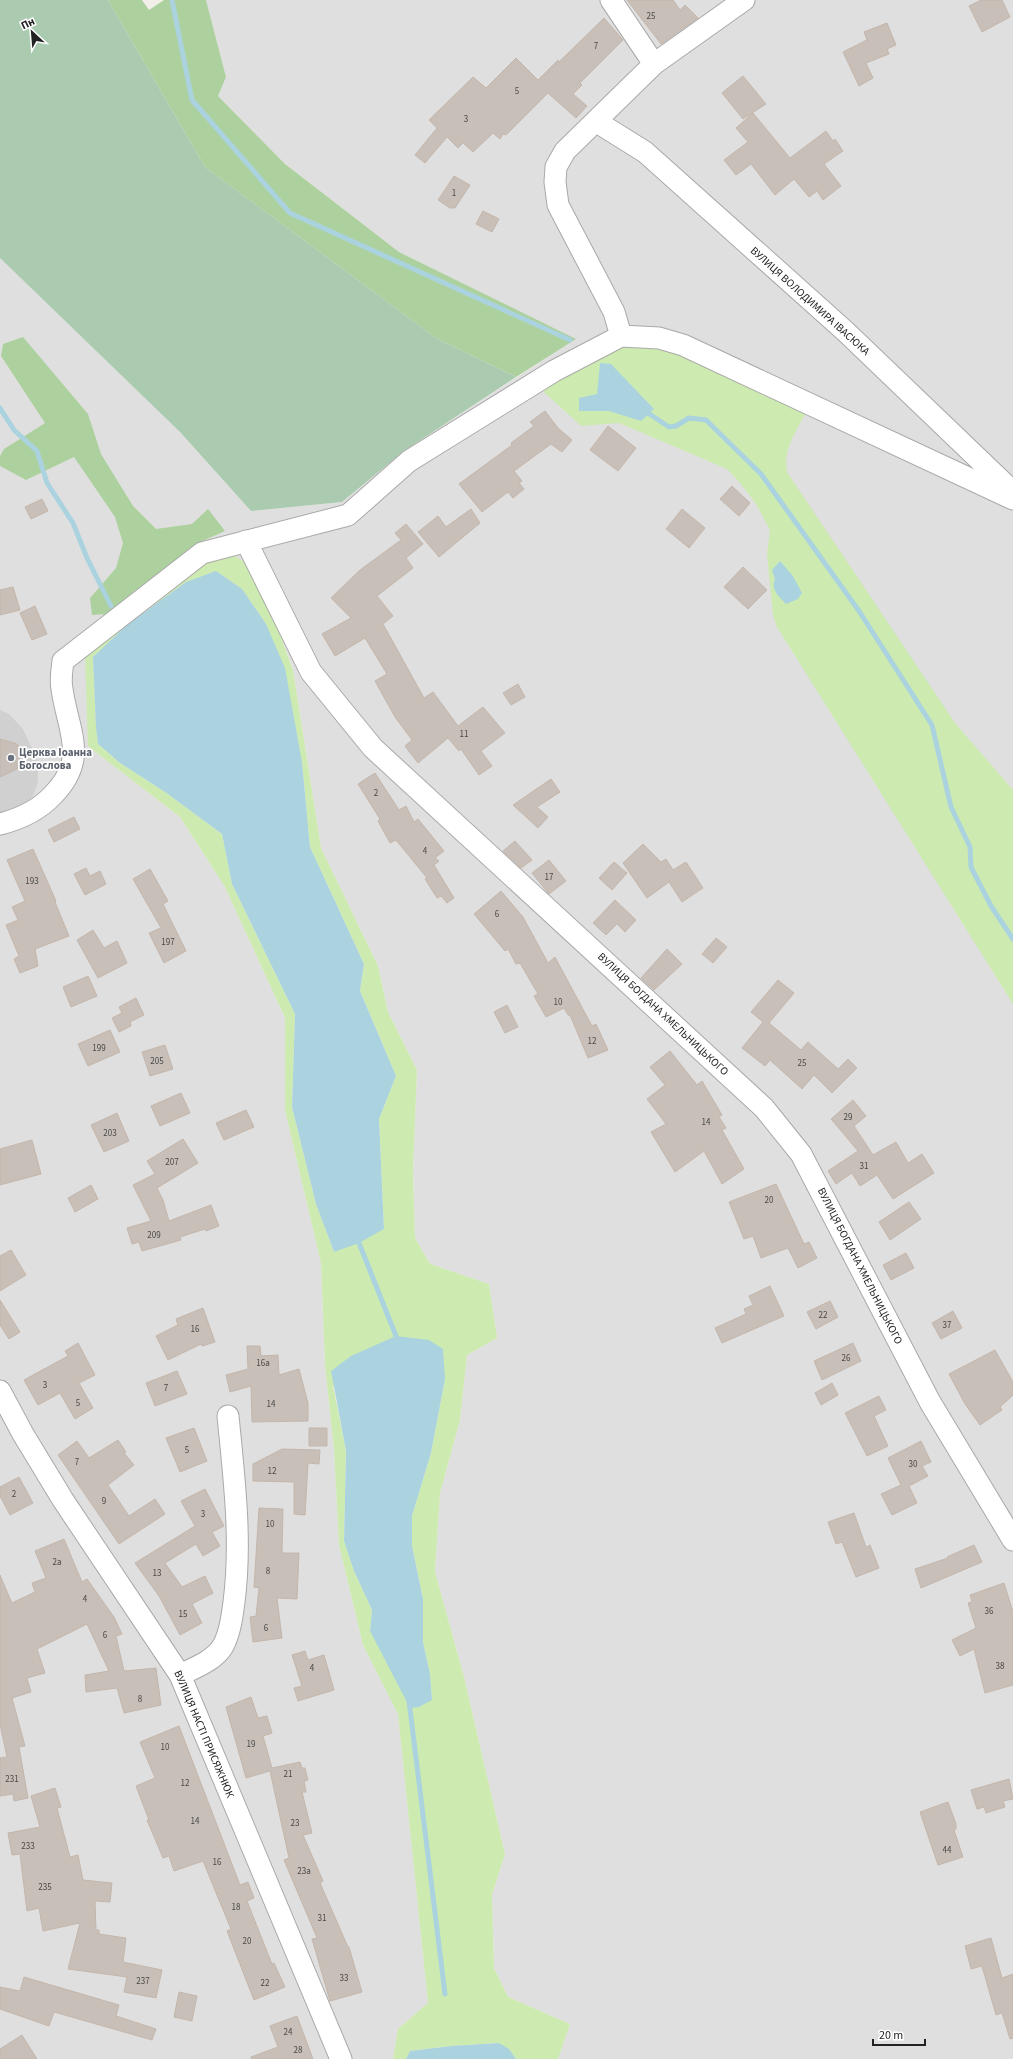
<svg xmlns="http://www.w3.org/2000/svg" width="1013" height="2059" viewBox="0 0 1013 2059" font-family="'Source Sans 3',sans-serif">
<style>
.residential{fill:#e0dfdf}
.religious{fill:#d0d0d0}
.grass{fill:#cdebb0;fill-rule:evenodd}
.forest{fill:#add19e}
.cemetery{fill:#aacbaf}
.water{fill:#aad3df}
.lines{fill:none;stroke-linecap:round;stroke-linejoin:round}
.stream{stroke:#aad3df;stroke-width:5}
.building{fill:#c7bfb8;stroke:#c4b6ab}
.minor-casing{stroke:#a9a9a9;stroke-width:23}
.minor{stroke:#fff;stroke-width:21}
.worship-dot{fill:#6b7280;stroke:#fff;stroke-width:1.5}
.labels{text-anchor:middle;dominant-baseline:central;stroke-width:3.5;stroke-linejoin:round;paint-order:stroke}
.number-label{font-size:9px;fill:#4b4948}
.street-label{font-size:11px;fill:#222;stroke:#fff}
.worship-label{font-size:11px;font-weight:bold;fill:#5b616d;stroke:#fff;text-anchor:start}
</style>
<rect width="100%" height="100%" fill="#f2efe9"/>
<path class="residential" d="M206,0H1013V2059H558L570,2024L508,1997L494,1968L492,1895L505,1854L464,1677L435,1572L440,1493L460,1420L467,1355L497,1338L489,1284L430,1264L415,1238L413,1171L417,1070L388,1012L378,966L321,848L293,669L275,621L88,746L180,817L225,887L285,1018V1110L321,1263L325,1365L334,1449L339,1545L363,1645L398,1713L428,2003L398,2029L393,2059H0V258L180,432L251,511L342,502L404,451L575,339L399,252L285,164L218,96L226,77Z"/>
<path class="religious" d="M0,710L9,714L23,729L38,762V782L33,796L22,807L0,817Z"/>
<path class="grass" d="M635,337L811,404C800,425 782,448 787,472L955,723L1013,790V1004L777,627L773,615L767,554L770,530L756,504L741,484L727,469L619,423L581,426L534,383Z
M231,554L250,565L275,621L293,670L321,848L378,966L388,1012L417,1070L413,1171L415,1238L430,1264L489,1284L497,1338L467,1355L460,1420L440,1493L435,1572L464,1677L505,1854L492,1895L494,1968L508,1997L570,2024L558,2059H516L499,2043L451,2046L410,2051L406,2059H393L398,2029L428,2003L398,1714L363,1645L339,1545L334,1449L325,1365L321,1263L285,1110V1018L225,887L180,817L88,746L85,655L205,562ZM216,571L242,589L266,624L302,762L310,847L364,964L360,991L396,1076L379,1119L384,1229L334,1252L316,1204L292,1107L295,1014L232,884L222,834L165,792L120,763L98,744L96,727L93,657L127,625L186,582ZM445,1379L431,1453L412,1516V1546L423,1599V1642L430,1674L432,1700L370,1631L372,1610L354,1571L344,1541L346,1451L333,1386Z"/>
<path class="forest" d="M108,0H142L149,10L164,0H206L226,77L218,96L285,164L399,252L576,339L516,377L436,338L205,167Z
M23,337L88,414L101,454L133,506L156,529L192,524L208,509L225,531L198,543L107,614L92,615L90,598L116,568L123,543L115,517L74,457L26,480L0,466V456L4,449L45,423L1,356L3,344Z"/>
<path class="cemetery" d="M0,0H108L205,167L436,338L516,377L404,451L342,502L251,511L180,432L0,258Z"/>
<path class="water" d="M600,363L611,364L654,409L641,421L609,411H579V398L597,394Z
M780,561L793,576L802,593L798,599L786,604C779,597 770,589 775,579L772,570Z
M216,571L242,589L266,624L285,668L302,762L310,847L364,964L360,991L396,1076L379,1119L384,1229L359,1243L334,1252L316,1204L292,1107L295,1014L232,884L222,834L165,792L120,763L98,744L96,727L93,657L127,625L186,582Z
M396,1336L429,1340L443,1349L445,1379L431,1453L412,1516V1546L423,1599V1642L430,1674L432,1700L419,1707L410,1708L370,1631L372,1610L354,1571L344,1541L346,1451L331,1371L351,1356Z
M499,2043L509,2049L516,2059H406L410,2051L451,2046Z"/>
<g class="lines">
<path class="stream" d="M172,0L192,100L290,213L570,340
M0,408L14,430L37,451L47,483L73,523L87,558L111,606
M645,411L669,427L676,426L689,418L706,420L761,474L859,611L932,725L951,807L970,847L971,867L991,906L1013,939
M359,1237V1243L396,1336L395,1342
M409,1701L445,1994"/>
</g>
<path class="building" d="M627,0H673L680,10L685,5L698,18L661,44Z
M981,0H1002L1010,17L982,32L969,6Z
M604,18L623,40L580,83L582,85L573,94L587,106L576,118L548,93L506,135L503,134L500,139L493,133L473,152L463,143L458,148L447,137L425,163L415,155L437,128L429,120L473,77L486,88L516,58L538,80L558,60L559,62Z
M887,23L896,45L887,49L889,54L866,63L873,78L859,86L843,52L867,40L864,32Z
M743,76L766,104L743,119L722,93Z
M753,113L790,158L826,131L833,141L835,139L843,151L824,164L841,186L823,200L817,191L809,197L794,179L775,195L751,164L736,175L724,160L748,142L736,128Z
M454,176L470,185L455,208H450L438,200Z
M483,211L499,219L492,232L476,224Z
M545,411L558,428L572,440L562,452L551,444L514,471L522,481L519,483L524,489L513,498L508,492L482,512L459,484L512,445L511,443L534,426L530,422Z
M608,426L636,448L618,471L590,450Z
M732,486L750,503L739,516L720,499Z
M42,499L48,511L31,519L25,507Z
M471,509L480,523L439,557L418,532L438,516L446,527Z
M682,509L705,528L689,548L666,529Z
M406,524L423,544L406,558L413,568L377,596L393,616L383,624L424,698L433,692L458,726L483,707L505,733L481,751L492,766L479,775L461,749L459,751L448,738L418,763L405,746L412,740L395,717L375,681L387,674L365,638L335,656L322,634L351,618L331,598L360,570L401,540L395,533Z
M743,567L767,590L748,609L724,587Z
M13,587L20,610L0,615V590Z
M35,606L47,634L32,640L20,613Z
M518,684L525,697L511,705L503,693Z
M0,739L17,744L22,751L17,769L0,777Z
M375,773L399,810L406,806L414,822L418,819L444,851L435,858L439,861L434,865L454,898L447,903L441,896L437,898L425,879L427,878L396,840L390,843L378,821L380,819L358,784Z
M551,779L560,792L537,807L548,817L538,828L513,805Z
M74,817L80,829L54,842L48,830Z
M515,841L532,860L521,868L503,851Z
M643,844L661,862L666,859L673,870L686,862L703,888L682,902L669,882L647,898L623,863Z
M33,849L56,901L55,902L69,936L35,949L38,966L20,973L14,959L19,956L6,925L18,920L12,907L25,901L7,860Z
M549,860L566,881L549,894L532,873Z
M614,862L627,873L612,890L599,878Z
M86,868L90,876L100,871L106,884L85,895L74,874Z
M150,869L168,901L163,904L186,951L164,963L149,933L161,928L133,879Z
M501,891L523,917L548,963L555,957L592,1026L596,1024L608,1050L588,1058L570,1015H568L564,1008L546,1017L534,996L538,994L520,963L516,964L508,949L505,951L474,914Z
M615,900L636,920L625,932L617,924L606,935L593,923Z
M93,930L104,948L117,941L127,963L98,978L77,940Z
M716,938L727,947L713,963L702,954Z
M667,949L682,964L654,990L641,978Z
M88,976L97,996L71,1007L63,987Z
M778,980L794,993L769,1023L801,1050L808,1042L838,1069L848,1059L857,1068L832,1093L814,1075L802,1089L770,1060L765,1066L742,1048L763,1022L751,1012Z
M136,998L144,1015L130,1022L131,1026L119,1032L112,1018L122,1013L119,1007Z
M507,1005L518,1027L505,1033L494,1012Z
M110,1030L120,1052L88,1066L78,1044Z
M165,1045L173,1069L150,1076L142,1052Z
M670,1051L697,1085L702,1081L722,1115L719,1117L726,1128L722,1130L744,1169L722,1184L704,1151L675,1172L651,1132L666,1124L647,1099L665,1085L650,1067Z
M181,1093L190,1113L160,1126L151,1106Z
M853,1100L866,1116L854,1126L873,1155L896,1142L908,1163L922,1154L934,1173L893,1199L877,1175L860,1186L852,1173L836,1184L828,1171L858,1151L831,1119Z
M246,1110L254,1127L224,1140L216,1123Z
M117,1113L129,1141L104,1152L91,1125Z
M183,1139L198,1163L157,1188L163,1200L169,1221L211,1205L219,1226L206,1231L205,1229L180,1237L181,1240L142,1251L139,1242L132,1244L127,1228L151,1221L133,1185L155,1174L147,1161Z
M32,1140L41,1174L0,1185V1149Z
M776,1184L804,1244L809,1242L817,1258L798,1268L788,1248L761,1258L753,1236L744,1239L729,1202Z
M91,1185L98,1199L75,1212L68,1198Z
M909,1202L921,1219L890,1240L879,1222Z
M11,1250L26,1275L0,1291V1256Z
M906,1253L914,1268L891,1280L883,1265Z
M770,1286L784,1316L722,1343L715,1328L746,1314L744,1309L753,1305L749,1296Z
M0,1300L20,1332L9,1339L0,1325Z
M830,1301L838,1317L816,1329L807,1312Z
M203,1308L215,1342L202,1346L201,1344L168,1360L156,1336L178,1325L176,1319Z
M953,1311L962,1328L941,1339L932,1323Z
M78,1343L95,1375L79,1383L93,1408L75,1419L60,1393L38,1405L24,1380L68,1356L65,1351Z
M853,1343L861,1361L822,1380L814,1361Z
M247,1346H260L261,1356L278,1355L279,1375L299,1369L308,1403V1421L252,1422L251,1386L230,1392L226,1375L248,1369Z
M995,1350L1013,1382V1395L1000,1407L1002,1410L980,1425L965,1404L949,1374Z
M177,1371L187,1394L155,1406L146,1383Z
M832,1383L838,1395L821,1405L815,1393Z
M879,1396L886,1410L874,1416L888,1446L867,1456L845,1413Z
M194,1428L207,1461L180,1472L166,1438Z
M309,1428H327V1446H309Z
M118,1440L126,1452L124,1453L134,1465L108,1485L129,1516L155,1499L165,1514L119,1544L58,1455L77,1441L89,1458Z
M921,1441L931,1462L922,1466L928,1476L909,1486L917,1503L892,1515L881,1494L901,1485L888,1458Z
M282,1449L320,1450L319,1464L308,1463L305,1515L294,1514V1482L253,1481V1464Z
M19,1477L33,1503L10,1515L0,1496V1487Z
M205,1489L224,1526L212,1532L220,1546L203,1556L196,1544L165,1563L182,1587L205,1576L213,1593L192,1604L202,1623L180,1635L159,1596L135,1563L195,1526L181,1501Z
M259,1508L283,1509L282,1553H299L297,1599L277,1598L282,1638L253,1642L250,1617L256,1616L259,1588L254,1587Z
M854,1513L866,1547L870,1545L879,1568L856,1577L842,1542L836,1544L828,1522Z
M64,1539L82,1582L87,1579L114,1617L122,1634L116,1636L124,1671L156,1668L161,1705L124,1713L117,1688L86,1692L85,1675L109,1671L87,1624L37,1649L45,1673L27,1678L31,1692L12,1698L25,1746L19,1747L28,1798L14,1801L13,1794L0,1796V1758L7,1757L0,1724V1575L12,1603L35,1592L32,1583L46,1578L35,1551Z
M974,1545L982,1562L921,1588L915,1569L948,1558L947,1557Z
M1004,1583L1013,1612V1685L985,1693L974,1649L960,1656L952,1640L976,1628L968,1603L972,1602L970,1595Z
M305,1651L308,1660L324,1655L334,1690L298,1701L294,1688L302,1686L292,1655Z
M251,1697L258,1718L267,1716L272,1733L263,1736L272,1768L300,1762L302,1768H305L308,1780L304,1781L306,1792H302L312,1833L303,1835L323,1881L320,1883L348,1947H349L362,1992L330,2001L312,1939L317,1938L284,1860L289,1858L270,1771L246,1778L226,1707Z
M179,1726L240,1885L248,1882L254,1898L247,1901L272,1964L274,1963L285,1987L254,2000L227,1931L231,1929L203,1861L174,1871L169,1856L163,1858L147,1820H149L136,1786L155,1778L140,1742Z
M1009,1779L1013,1799L1003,1801L1005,1807L986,1813L984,1807L977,1809L971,1790Z
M55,1788L61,1807L57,1808L70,1857L78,1855L83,1880L112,1883L110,1902L95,1901L96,1930H99V1934L126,1938L123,1962L162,1970L156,1998L124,1992L127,1977L68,1969L80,1923L43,1931L39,1908L27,1911L20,1854L12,1855L8,1833L40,1827L31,1796Z
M948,1802L956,1824V1829L954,1830L963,1857L938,1865L920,1812Z
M991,1938L1002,1978L1013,1974V2038L1010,2039L1002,2013L996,2015L982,1966L971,1969L965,1946Z
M24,1977L119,2005L116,2016L156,2029L152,2040L54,2012L49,2026L0,2009V1987L20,1991Z
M179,1992L197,1996L192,2021L174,2017Z
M297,2016L313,2059H251V2057L278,2047L270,2026Z
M22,2035L37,2059H0V2049Z"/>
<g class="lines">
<g class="minor-casing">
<path id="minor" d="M611,0L654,64
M597,122L645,152L845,331L1013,492
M621,336L614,312L558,205L555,182L556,167L565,151L654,64L744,0
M246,541L311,672L373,748L764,1108L801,1154L930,1402L1013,1540
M0,824C20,819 39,810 53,795C89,758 68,732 62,689C60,680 62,670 63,661L202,553L348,515L409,461L554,371L621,336L659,338L683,345L1013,499
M0,1391L23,1434L63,1500L180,1675L341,2059
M180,1675C194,1668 214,1661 223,1646C230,1633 232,1617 234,1602C242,1540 234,1478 228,1416"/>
</g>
<use href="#minor" class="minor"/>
</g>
<circle class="worship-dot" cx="11" cy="758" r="4"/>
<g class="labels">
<g class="number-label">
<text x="651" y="16">25</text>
<text x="596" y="46">7</text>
<text x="517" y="91">5</text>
<text x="466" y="119">3</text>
<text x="454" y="193">1</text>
<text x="464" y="734">11</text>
<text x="376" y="793">2</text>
<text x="425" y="851">4</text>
<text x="549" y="877">17</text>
<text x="32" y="881">193</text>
<text x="497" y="914">6</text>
<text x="168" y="942">197</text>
<text x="558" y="1002">10</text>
<text x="592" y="1041">12</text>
<text x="99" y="1048">199</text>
<text x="157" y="1061">205</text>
<text x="802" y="1063">25</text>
<text x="848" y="1117">29</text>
<text x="706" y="1122">14</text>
<text x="110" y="1133">203</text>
<text x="172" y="1162">207</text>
<text x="864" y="1166">31</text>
<text x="769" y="1200">20</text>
<text x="154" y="1235">209</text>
<text x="823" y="1315">22</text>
<text x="947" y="1325">37</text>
<text x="195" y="1329">16</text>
<text x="846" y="1358">26</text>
<text x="263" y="1363">16а</text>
<text x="45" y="1385">3</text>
<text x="166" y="1388">7</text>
<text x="78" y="1403">5</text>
<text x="271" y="1404">14</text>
<text x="187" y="1450">5</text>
<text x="77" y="1462">7</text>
<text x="913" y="1464">30</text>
<text x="272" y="1471">12</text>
<text x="14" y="1494">2</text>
<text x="104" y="1501">9</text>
<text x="203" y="1514">3</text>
<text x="270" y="1524">10</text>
<text x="57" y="1562">2а</text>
<text x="268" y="1571">8</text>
<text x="157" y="1573">13</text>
<text x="85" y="1599">4</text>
<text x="989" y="1611">36</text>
<text x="183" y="1614">15</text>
<text x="266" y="1628">6</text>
<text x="105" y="1635">6</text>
<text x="1000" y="1666">38</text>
<text x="312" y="1668">4</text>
<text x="140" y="1699">8</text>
<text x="251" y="1744">19</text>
<text x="165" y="1747">10</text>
<text x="288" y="1774">21</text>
<text x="12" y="1779">231</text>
<text x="185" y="1783">12</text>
<text x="195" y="1821">14</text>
<text x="295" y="1823">23</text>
<text x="28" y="1846">233</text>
<text x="947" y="1850">44</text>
<text x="217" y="1862">16</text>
<text x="304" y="1871">23а</text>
<text x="45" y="1887">235</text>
<text x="236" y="1907">18</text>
<text x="322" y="1918">31</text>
<text x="247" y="1941">20</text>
<text x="344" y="1978">33</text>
<text x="143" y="1981">237</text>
<text x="265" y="1983">22</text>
<text x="288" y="2032">24</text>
<text x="298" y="2050">28</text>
</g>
<g class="street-label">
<text transform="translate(810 301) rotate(42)">ВУЛИЦЯ ВОЛОДИМИРА ІВАСЮКА</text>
<text transform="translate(663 1014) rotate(43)">ВУЛИЦЯ БОГДАНА ХМЕЛЬНИЦЬКОГО</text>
<text transform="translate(860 1266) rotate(63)">ВУЛИЦЯ БОГДАНА ХМЕЛЬНИЦЬКОГО</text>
<text transform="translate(204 1734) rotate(67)">ВУЛИЦЯ НАСТІ ПРИСЯЖНЮК</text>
</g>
<g class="worship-label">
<text x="19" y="752">Церква Іоанна<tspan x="19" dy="13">Богослова</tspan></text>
</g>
</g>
<g transform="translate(32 32) rotate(334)" stroke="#ffffff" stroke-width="3" paint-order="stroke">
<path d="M0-3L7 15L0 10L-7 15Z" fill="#222222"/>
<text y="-6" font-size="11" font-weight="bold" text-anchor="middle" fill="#222222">Пн</text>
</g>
<path d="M873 2039v6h52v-6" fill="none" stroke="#222222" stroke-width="2"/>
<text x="879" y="2039" font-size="12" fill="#222222" stroke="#ffffff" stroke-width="3" paint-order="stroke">20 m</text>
</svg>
